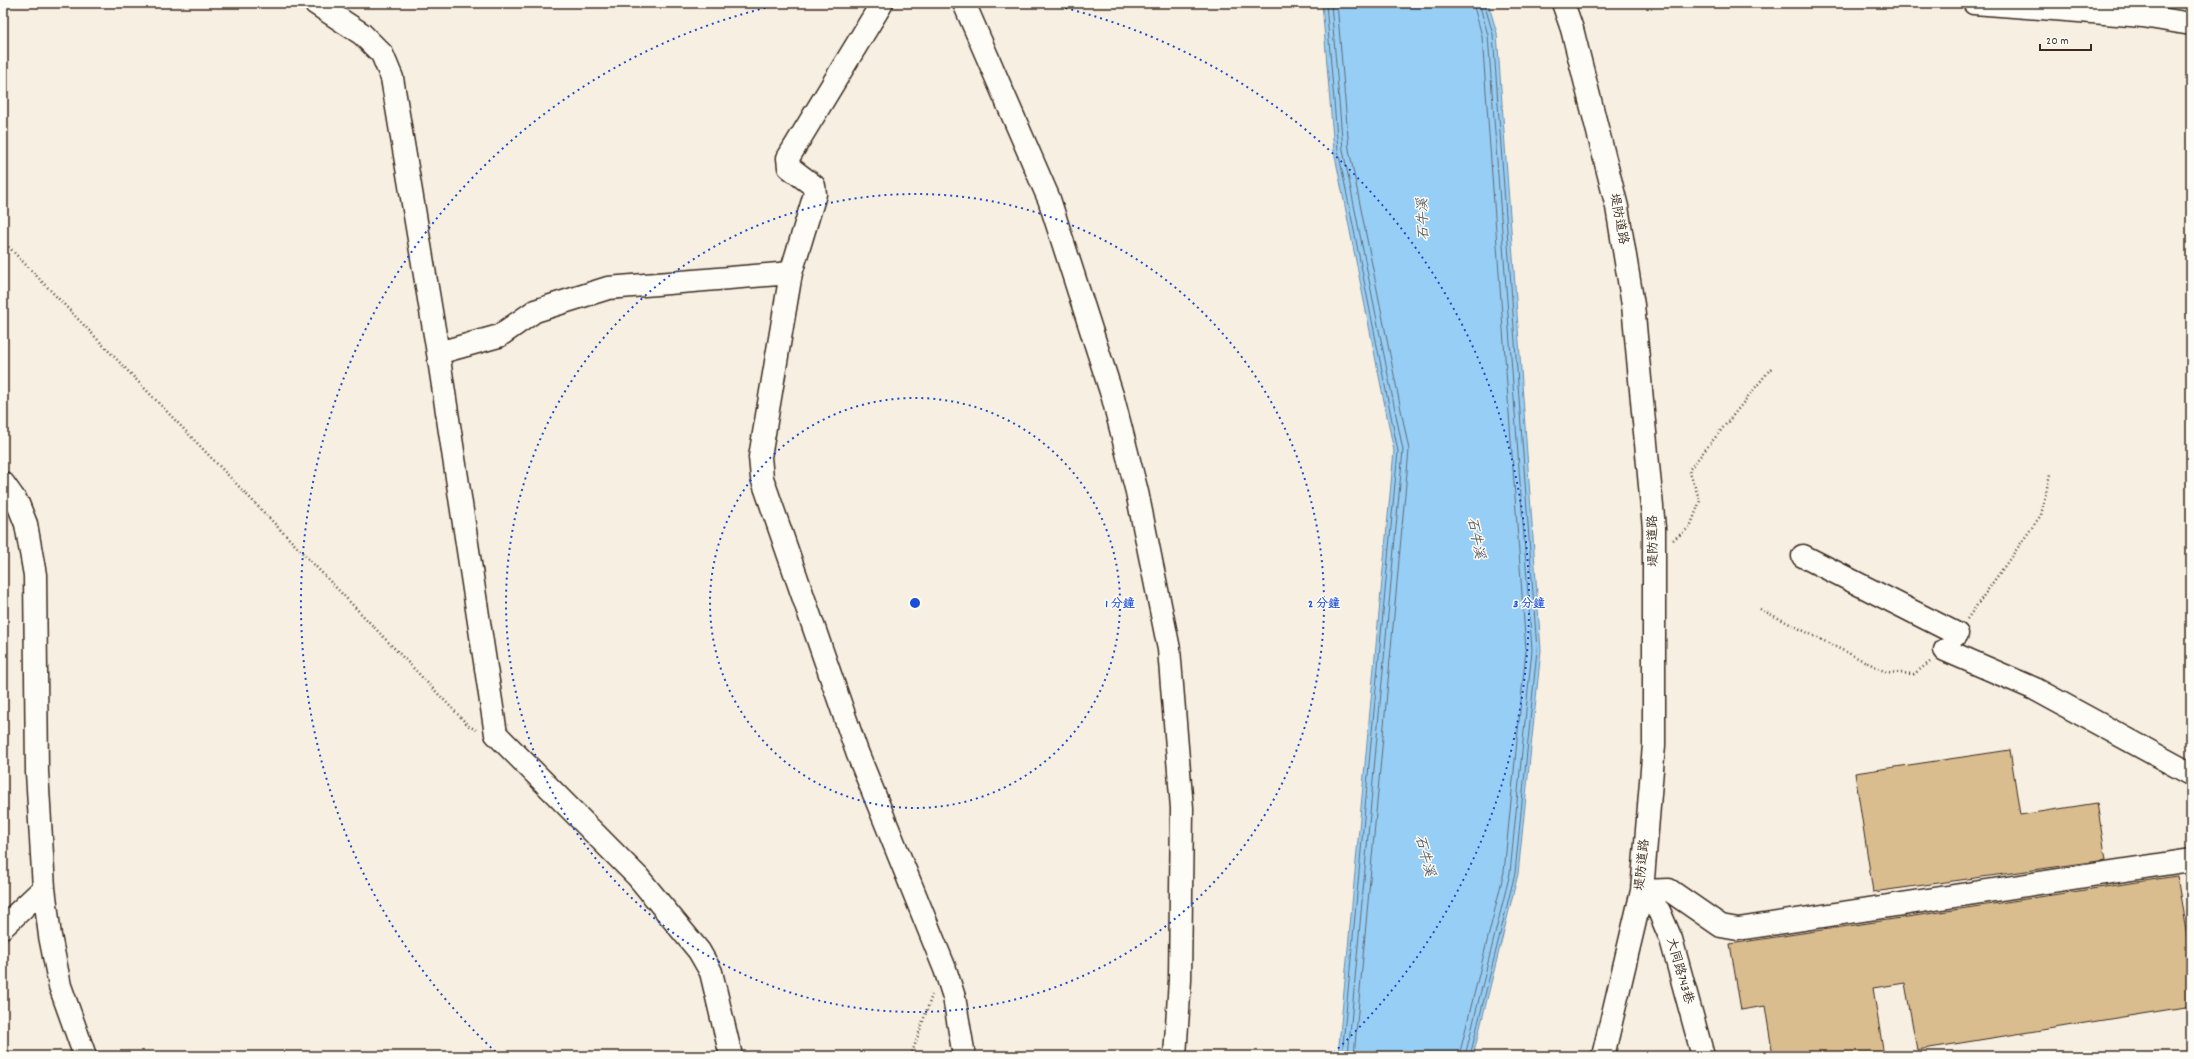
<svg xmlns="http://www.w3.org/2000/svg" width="2194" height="1059" viewBox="0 0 2194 1059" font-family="Dekko,'LXGW WenKai TC',sans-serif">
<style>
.water{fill:#97cef6;stroke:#728ca0}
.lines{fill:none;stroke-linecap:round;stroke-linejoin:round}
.shore{stroke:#606c74;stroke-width:1}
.building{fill:#dabd8f;stroke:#3b2a1e}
.minor-casing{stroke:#3b2a1e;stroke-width:25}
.path{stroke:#3b2a1e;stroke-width:2.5;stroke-dasharray:1 3;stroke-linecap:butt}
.minor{stroke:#fdfcf7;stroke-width:22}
.ring{fill:none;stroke:#1d4ed8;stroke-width:2;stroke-dasharray:2 4}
.labels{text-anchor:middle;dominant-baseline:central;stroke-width:3;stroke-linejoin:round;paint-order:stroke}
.street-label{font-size:13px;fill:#3b2a1e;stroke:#fdfcf7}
.water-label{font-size:14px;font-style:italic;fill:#575b5f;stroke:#fdfcf7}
.centre{fill:#1d4ed8;stroke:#fdfcf7;stroke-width:2}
.ring-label{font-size:12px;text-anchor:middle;font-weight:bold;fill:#1d4ed8;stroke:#fdfcf7;stroke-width:3;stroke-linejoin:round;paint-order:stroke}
</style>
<rect width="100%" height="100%" fill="#f6efe2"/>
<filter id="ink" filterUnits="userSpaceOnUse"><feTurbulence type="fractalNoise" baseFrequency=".025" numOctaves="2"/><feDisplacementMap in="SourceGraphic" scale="8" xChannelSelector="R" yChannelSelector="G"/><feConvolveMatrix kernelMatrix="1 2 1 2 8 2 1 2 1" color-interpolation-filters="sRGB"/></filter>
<g filter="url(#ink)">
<path class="water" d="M1322,3H1488L1497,33L1541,650L1518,874L1473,1056H1338L1394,451L1334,151Z"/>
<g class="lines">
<path class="shore" d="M1326,3L1338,150L1398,451L1342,1056
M1331,3L1343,150L1403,450L1348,1056
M1337,3L1349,149L1409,450L1354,1056
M1459,1056L1504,872L1526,650L1482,36L1473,3
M1465,1056L1510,873L1532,650L1488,35L1479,3
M1470,1056L1515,873L1537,650L1493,34L1484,3"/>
</g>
<path class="building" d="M2010,750L2020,815L2097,803L2106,860L1873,892L1855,773Z
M2177,876L2191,962V1006L1917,1050L1905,983L1873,988L1884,1056H1773L1765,1006L1741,1010L1730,944Z"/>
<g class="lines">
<g class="minor-casing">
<path id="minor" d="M315,3L362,34L382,54L392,78L438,353L496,734L638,877L699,951L711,972L731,1056
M882,3L788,158L789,167L814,186L815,194L791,273L760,457L762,478L857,752L945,969L954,997L964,1056
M964,3L1049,199L1113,398L1137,492L1169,649L1182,808L1180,980L1175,1056
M1563,3L1572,29L1617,207L1633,305L1654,528V745L1642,891L1603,1056
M1974,3L2143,16L2191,24
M438,353L499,336L535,311L608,288L791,273
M3,483L18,504L26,524L35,575L37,772L44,888L50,936L60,986L85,1056
M1803,556L1957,634
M1945,650L2035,689L2191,774
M1642,891L1669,890L1721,926L1738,929L2191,860
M1642,891L1659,911L1671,939L1703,1056
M3,927L44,888"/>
</g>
<path class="path" d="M3,241L469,726L476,730
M1673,540L1690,527L1700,501L1689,470L1772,367
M1760,609L1886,672L1914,674L1930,662
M1967,619L2041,515L2050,474
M911,1056L932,995"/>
<use href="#minor" class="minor"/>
</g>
</g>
<g class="ring">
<circle cx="915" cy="603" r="205"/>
<circle cx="915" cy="603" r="409"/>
<path d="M500 1056A614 614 0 0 1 782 4M1048 4A614 614 0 0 1 1330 1056"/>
</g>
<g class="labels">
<g class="street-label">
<text transform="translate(1618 219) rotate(79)">堤防道路</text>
<text transform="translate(1654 541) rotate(-91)">堤防道路</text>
<text transform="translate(1643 865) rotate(-84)">堤防道路</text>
<text transform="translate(1679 971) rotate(74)">大同路743巷</text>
</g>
<g class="water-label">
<text transform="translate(1424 219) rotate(-92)">石牛溪</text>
<text transform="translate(1475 538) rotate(79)">石牛溪</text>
<text transform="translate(1424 856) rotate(75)">石牛溪</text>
</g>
</g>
<circle cx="915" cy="603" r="6" class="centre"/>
<g class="ring-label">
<text x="1120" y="607">1 分鐘</text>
<text x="1324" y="607">2 分鐘</text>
<text x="1529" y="607">3 分鐘</text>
</g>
<rect width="2194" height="1059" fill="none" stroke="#fdfcf7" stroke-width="16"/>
<rect x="8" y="8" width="2178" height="1043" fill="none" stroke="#3b2a1e" stroke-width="1.5" filter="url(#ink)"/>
<path d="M2040 44v6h51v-6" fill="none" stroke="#3b2a1e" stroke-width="2"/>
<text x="2046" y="44" font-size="12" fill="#3b2a1e" stroke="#fdfcf7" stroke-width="3" paint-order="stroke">20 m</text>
</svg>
